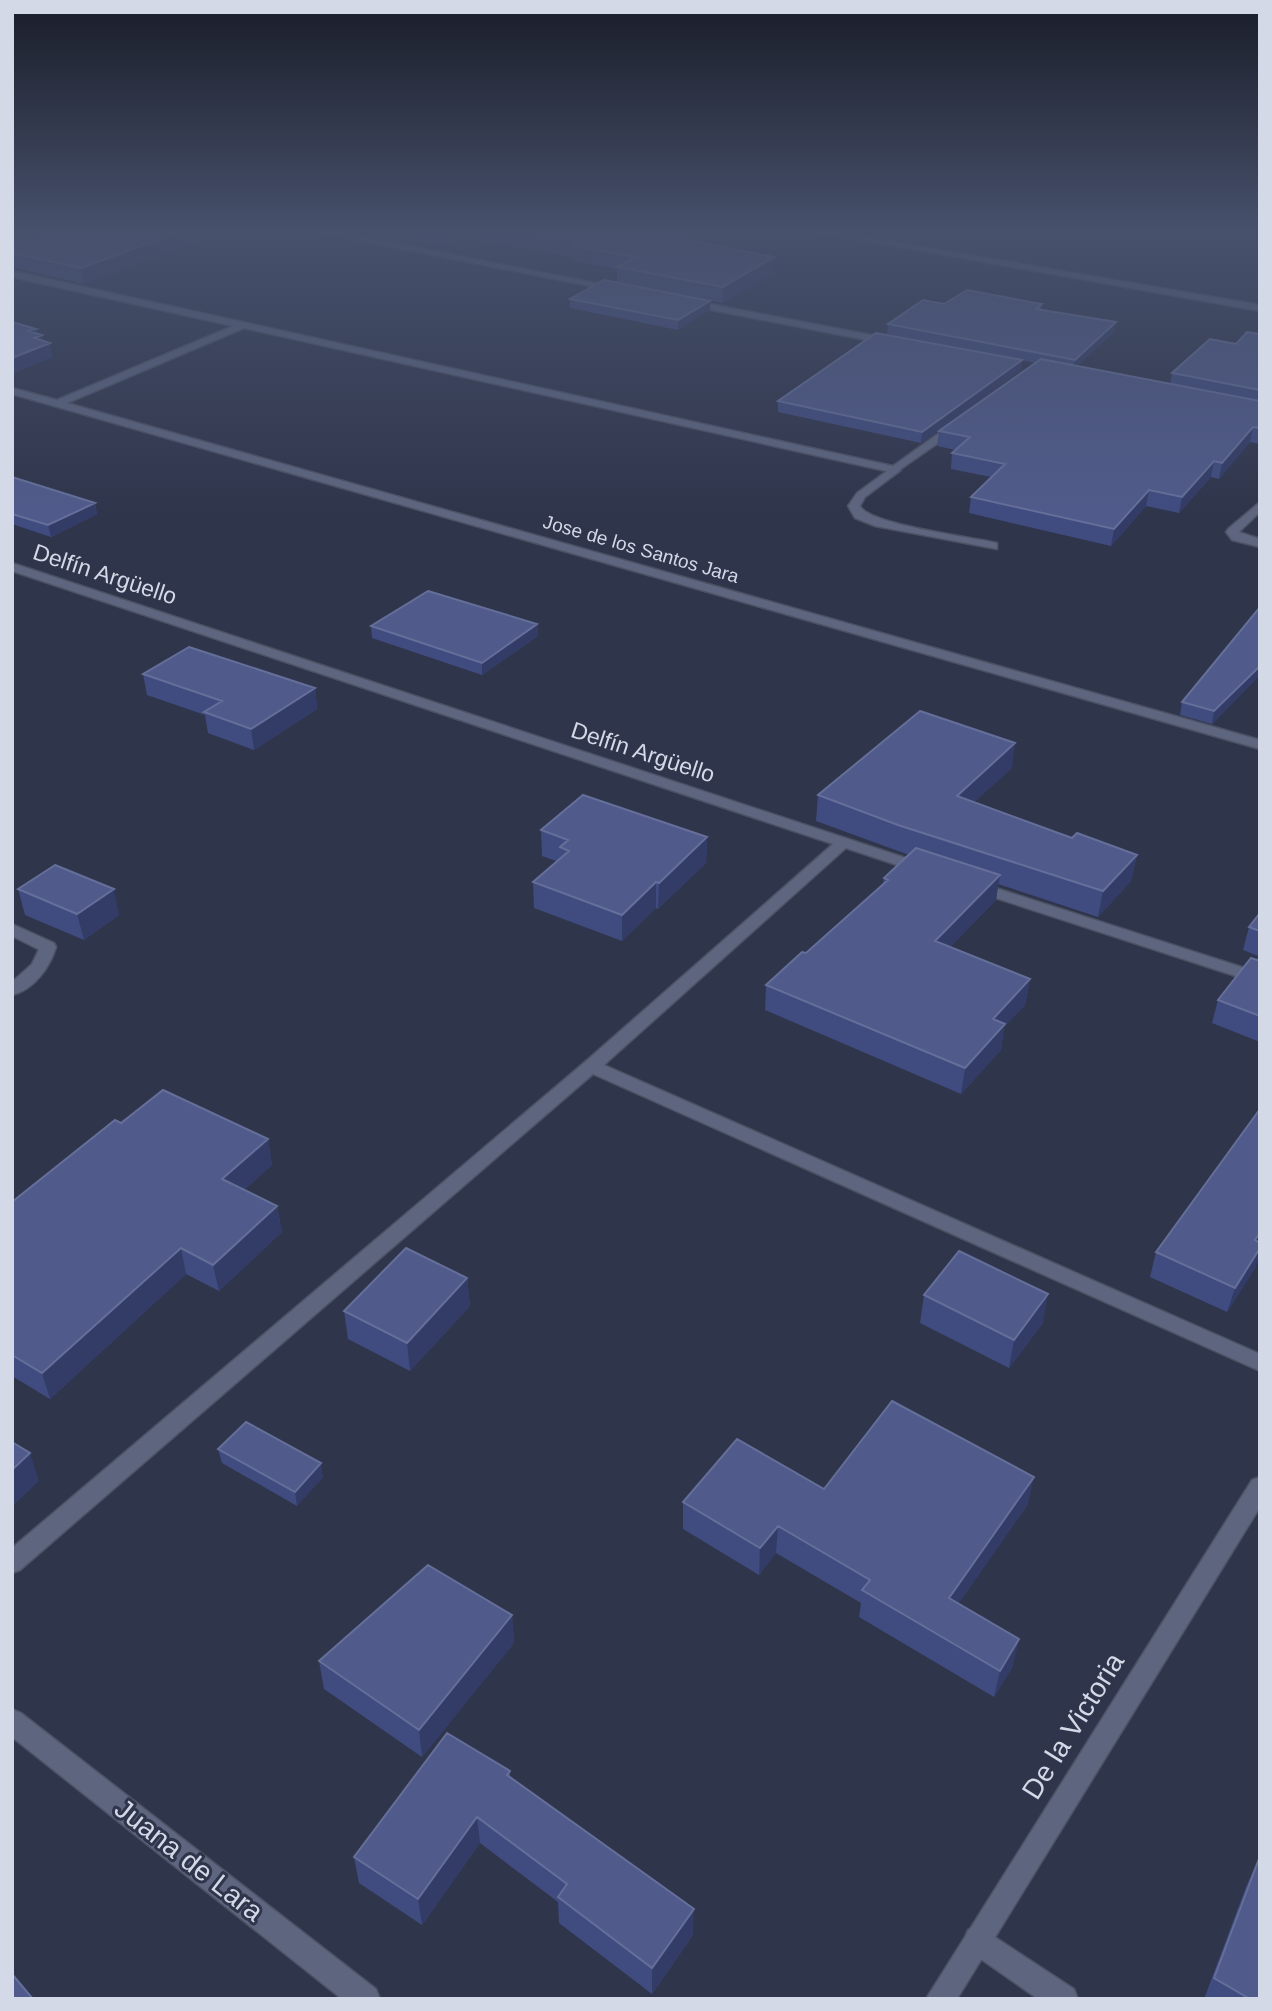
<svg xmlns="http://www.w3.org/2000/svg" width="1272" height="2011" viewBox="0 0 1272 2011" font-family="Arial,sans-serif">
<style>
.lines{fill:none;stroke-linecap:round;stroke-linejoin:round}
.service-casing{stroke:#4c5164;stroke-width:3}
.minor-casing{stroke:#4c5164;stroke-width:3}
.tertiary-casing{stroke:#4c5164;stroke-width:3}
.secondary-casing{stroke:#4c5164;stroke-width:3}
.service{fill:#5e667f;fill-rule:evenodd}
.minor{fill:#5e667f;fill-rule:evenodd}
.tertiary{fill:#5e667f;fill-rule:evenodd}
.secondary{fill:#5e667f;fill-rule:evenodd}
.wall{fill:#404c80}
.shaded-wall{fill:#333c66}
.building{fill:#505b8b;stroke:#656f99;stroke-width:2}
.labels{text-anchor:middle;dominant-baseline:central;stroke-width:6;stroke-linejoin:round;paint-order:stroke}
.far-street-label{font-size:19px;fill:#d4d9e7;stroke:#2f354b}
.street-label{font-size:23px;fill:#d4d9e7;stroke:#2f354b}
.near-street-label{font-size:28px;fill:#d4d9e7;stroke:#2f354b}
</style>
<rect width="100%" height="100%" fill="#2f354b"/>
<g class="lines">
<g class="service-casing">
<path id="service" d="M891,468L901,470L865,497L860,506C870,525 972,537 997,543V549L875,526L855,518L848,506L857,493Z
M12,924L54,943L56,947L54,951H42L12,936Z"/>
</g>
<g class="minor-casing">
<path id="minor" d="M811,231H831L1260,305V311Z
M12,271L893,466L953,423H961V427L895,473L244,328L67,403L1260,740V749L12,394V388L57,400L233,326L12,277Z
M1260,502V512L1239,532L1260,539V547L1232,540L1226,532L1228,529Z
M12,563L930,866L932,869L930,872L924,874L846,848L604,1065L1260,1354V1371L593,1074L20,1570L12,1573V1548L585,1062L833,844L12,571Z
M977,882L1260,973V984L971,890L969,887L971,884Z
M48,942L56,947C50,967 34,990 12,995V982L32,964L42,943Z
M12,1709L21,1713L376,1989L380,1999H342L12,1737Z
M978,1926L1074,1989L1078,1999H1038L968,1950L964,1940L968,1930Z"/>
</g>
<g class="tertiary-casing">
<path id="tertiary" d="M313,231H332L625,289L620,292Z
M689,300L892,339L897,342L892,345L686,305V301Z"/>
</g>
<g class="secondary-casing">
<path id="secondary" d="M1260,1477V1507L957,1999H926L1252,1480Z"/>
</g>
<use href="#service" class="service"/>
<use href="#minor" class="minor"/>
<use href="#tertiary" class="tertiary"/>
<use href="#secondary" class="secondary"/>
</g>
<path class="wall" d="M225,231L84,284L12,267V241Z
M370,231H721L701,243L773,273L723,303L617,283V269L575,261V257L463,238L443,247Z
M570,299L710,301V310L678,330L570,308Z
M944,304H1042L1041,309L1114,332L1077,366L1170,384L1172,373L1236,344L1260,334V442L1259,444L1250,442L1219,479L1211,477L1179,513L1146,506L1111,546L969,513L971,497L991,477L951,469L952,453L956,450L937,446L939,431L1036,363L887,334L888,324Z
M1022,360L1021,370L921,443L778,412V401Z
M12,477L95,503L97,514L51,537L12,524Z
M1260,607V675L1212,724L1180,715L1182,702Z
M537,624L538,636L482,675L372,638L371,626Z
M143,674L315,688L317,709L254,750L208,733L205,715L147,695Z
M1012,768L974,802L1072,838L1137,855L1131,881L1098,917L998,884L996,900L950,947L1030,979L1025,1005L1004,1027L1001,1050L961,1094L765,1010L766,985L806,953L883,884L884,878L909,855L816,821L818,795Z
M541,830L707,837L706,863L658,909L656,908L622,941L534,908L533,882L556,861L542,856Z
M18,889L119,915L84,940L25,915Z
M1260,913V1042L1212,1023L1218,1000L1257,960L1258,956L1243,950L1249,927Z
M1260,1109V1253L1255,1268L1227,1312L1150,1277L1156,1252Z
M268,1139L272,1165L244,1190L277,1206L282,1232L219,1291L186,1274L50,1399L12,1376V1202Z
M467,1278L470,1306L410,1371L348,1339L344,1311Z
M924,1295L1043,1323L1009,1368L920,1323Z
M218,1449L323,1477L297,1506L222,1463Z
M824,1489L1028,1504L958,1604L1013,1666L994,1697L859,1617L861,1603L776,1553L759,1575L683,1529V1502Z
M512,1615L514,1643L422,1757L324,1689L319,1661Z
M510,1771V1777L693,1935L652,1994L559,1923L558,1902L480,1843L422,1925L359,1883L354,1857Z
M1260,1855V1999H1204L1246,1887Z"/>
<path class="shaded-wall" d="M182,231H225L84,284L81,268Z
M443,231H463V238L443,247L442,232Z
M696,231H721L682,254L683,239Z
M774,257L773,273L723,303V287Z
M710,301V310L678,330V320Z
M1116,322L1114,332L1073,370L1075,360Z
M36,329L38,337L42,335L44,345L50,343L53,357L12,374V358L29,331Z
M1022,360L1021,370L921,443L922,432Z
M1253,427L1250,442L1219,479L1222,463Z
M1214,461L1211,477L1179,513L1182,497Z
M1149,490L1146,506L1111,546L1114,529Z
M95,503L97,514L51,537L48,525Z
M537,624L538,636L482,675V663Z
M1260,666V675L1212,724L1214,711Z
M315,688L317,709L254,750L251,729Z
M1015,743L1012,768L953,821L957,796Z
M707,837L706,863L658,909L659,883Z
M1137,855L1131,881L1098,917L1103,891Z
M1000,875L996,900L931,966L935,941Z
M656,882V908L622,941V915Z
M114,889L119,915L84,940L77,914Z
M1030,979L1025,1005L1004,1027L1001,1050L961,1094L965,1068L993,1019Z
M268,1139L272,1165L227,1205L222,1179Z
M277,1206L282,1232L219,1291L213,1265Z
M1260,1233V1246L1255,1240Z
M181,1248L186,1274L50,1399L42,1373Z
M1260,1248V1253L1255,1268L1227,1312L1235,1288Z
M467,1278L470,1306L410,1371L407,1343Z
M1048,1294L1043,1323L1009,1368L1014,1340Z
M30,1453L39,1481L12,1507V1470Z
M321,1463L323,1477L297,1506L295,1492Z
M1034,1477L1028,1504L944,1625L949,1598Z
M778,1526L776,1553L759,1575L760,1548Z
M512,1615L514,1643L422,1757L419,1730Z
M1019,1639L1013,1666L994,1697L1000,1671Z
M477,1817L480,1843L422,1925L418,1899Z
M694,1909L693,1935L652,1994V1968Z"/>
<path class="building" d="M40,231H182L81,268L12,253V241Z
M512,231H696L683,239L774,257L723,287L617,267L636,257L575,246L580,243Z
M604,280L710,301L678,320L570,299Z
M967,290L1042,304L1036,309L1116,322L1075,360L888,324L923,300L944,304Z
M12,322L36,329L29,331L42,335L34,338L50,343L12,358Z
M1247,332L1260,334V390L1172,373L1210,339L1236,344Z
M876,333L1022,360L922,432L778,401Z
M1041,359L1260,401V428L1253,427L1222,463L1214,461L1182,497L1149,490L1114,529L971,497L1005,464L952,453L970,437L939,431Z
M12,477L95,503L48,525L12,514Z
M428,591L537,624L482,663L371,626Z
M1260,607V666L1214,711L1182,702Z
M189,647L315,688L251,729L204,712L222,701L143,674Z
M920,711L1015,743L957,796L1072,838L1077,833L1137,855L1103,891L898,825L818,795Z
M583,795L707,837L659,883L656,882L622,915L533,882L569,851L560,847L568,840L541,830Z
M916,848L1000,875L935,941L1030,979L993,1019L1005,1024L965,1068L766,985L802,952L806,953L888,880L884,878Z
M55,865L114,889L77,914L18,889Z
M1260,913V931L1249,927Z
M1251,958L1260,961V1016L1218,1000Z
M163,1090L268,1139L222,1179L277,1206L213,1265L181,1248L42,1373L12,1355V1202L115,1120L121,1123Z
M1260,1109V1233L1255,1240L1260,1243V1248L1235,1288L1156,1252Z
M406,1248L467,1278L407,1343L344,1311Z
M959,1251L1048,1294L1014,1340L924,1295Z
M892,1401L1034,1477L949,1598L1019,1639L1000,1671L862,1590L870,1580L778,1526L760,1548L683,1502L737,1439L824,1489Z
M246,1422L321,1463L295,1492L218,1449Z
M12,1442L30,1453L12,1470Z
M428,1565L512,1615L419,1730L319,1661Z
M447,1733L510,1771L507,1775L694,1909L652,1968L558,1897L567,1884L477,1817L418,1899L354,1857Z
M1260,1856V1999H1250L1214,1978Z
M12,1974L33,1999H12Z"/>
<linearGradient id="sky" x2="0" y2="1"><stop stop-color="#1a1d29"/><stop offset="0.45" stop-color="#47516c"/><stop offset="1" stop-color="#47516c" stop-opacity="0"/></linearGradient>
<rect width="1272" height="513" fill="url(#sky)"/>
<g class="labels">
<g class="far-street-label">
<text transform="translate(641 549) rotate(16)">Jose de los Santos Jara</text>
</g>
<g class="street-label">
<text transform="translate(105 574) rotate(18)">Delfín Argüello</text>
<text transform="translate(643 752) rotate(18)">Delfín Argüello</text>
</g>
<g class="near-street-label">
<text transform="translate(1073 1726) rotate(-58)">De la Victoria</text>
<text transform="translate(189 1860) rotate(38)">Juana de Lara</text>
</g>
</g>
<rect width="1272" height="2011" fill="none" stroke="#d4d9e7" stroke-width="28"/>
</svg>
